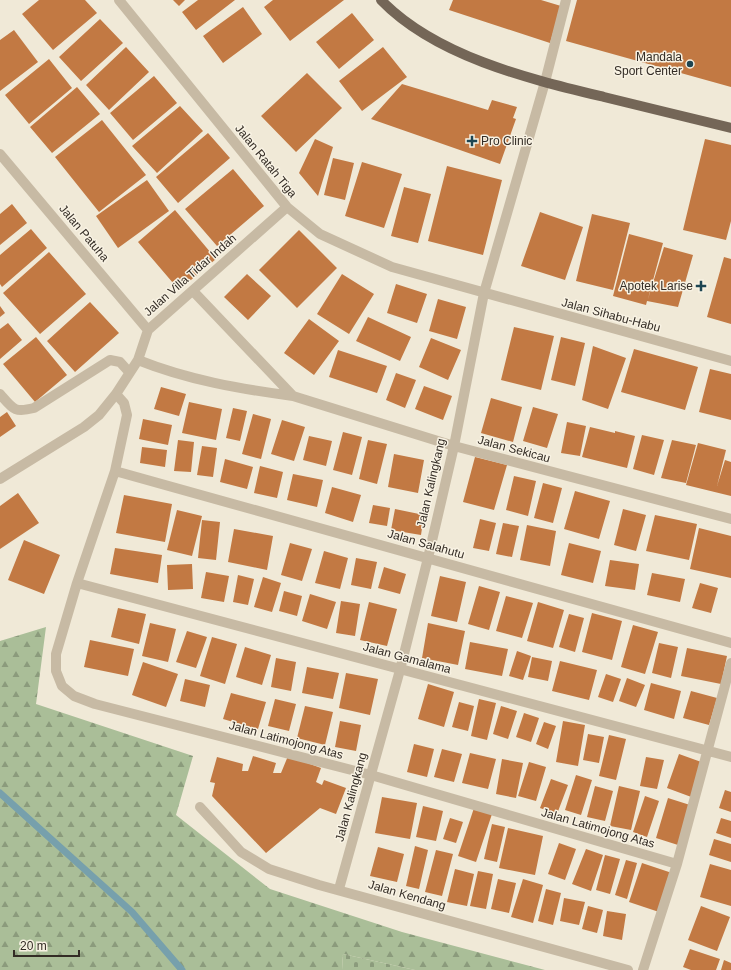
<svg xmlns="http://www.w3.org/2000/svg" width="731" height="970" viewBox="0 0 731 970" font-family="Helvetica,sans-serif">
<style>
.forest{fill:url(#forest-firs)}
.cemetery{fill:url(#cemetery-stones)}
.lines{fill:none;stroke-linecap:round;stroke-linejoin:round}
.stream{stroke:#77a0ac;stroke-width:7}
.building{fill:#c27943}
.minor{stroke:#c7baa4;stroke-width:10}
.major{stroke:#746657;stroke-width:10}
.poi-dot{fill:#1d4552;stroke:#f8f2e3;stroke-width:1.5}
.labels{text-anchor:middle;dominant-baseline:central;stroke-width:3;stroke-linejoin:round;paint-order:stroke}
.poi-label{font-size:12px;fill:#332c25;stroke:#f8f2e3;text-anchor:end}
.street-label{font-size:12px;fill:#332c25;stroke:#f8f2e3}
</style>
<defs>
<pattern id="forest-firs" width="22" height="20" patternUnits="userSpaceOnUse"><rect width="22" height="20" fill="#aabe98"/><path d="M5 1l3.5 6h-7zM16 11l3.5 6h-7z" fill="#8b9b7c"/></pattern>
<pattern id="cemetery-stones" width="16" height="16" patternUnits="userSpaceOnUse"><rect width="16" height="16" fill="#aabe98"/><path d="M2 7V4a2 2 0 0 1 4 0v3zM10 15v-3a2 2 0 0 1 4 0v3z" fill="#8b9b7c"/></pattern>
</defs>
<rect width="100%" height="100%" fill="#f0e9d7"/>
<path class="forest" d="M46,627L36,704L193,756L176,815L270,889L402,932L545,970H415L343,954L342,970H0V641Z"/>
<path class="cemetery" d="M343,954L415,970H342Z"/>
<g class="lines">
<path class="stream" d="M0,793L132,912L182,970"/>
</g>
<path class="building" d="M39,0H85L97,13L53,50L22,14Z
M173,0H185L179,6Z
M198,0H235L196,30L182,12Z
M273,0H344L290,41L264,7Z
M453,0H541L561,6L550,43L449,10Z
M577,0H731V87L566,41Z
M243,7L262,34L223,63L203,36Z
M352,13L374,40L339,69L316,42Z
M100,19L123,43L81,81L59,57Z
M14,30L38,62L0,91V40Z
M126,47L149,72L109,110L86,85Z
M383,47L407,77L362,111L339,81Z
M49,59L72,88L29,124L5,95Z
M307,73L342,108L296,152L261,116Z
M154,76L177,103L133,140L110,113Z
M402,84L488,110L492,100L517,107L513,118L516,119L500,164L371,119Z
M77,87L100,114L52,153L30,127Z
M180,106L203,131L157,173L132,146Z
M102,120L146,175L99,212L55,157Z
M208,133L230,158L178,203L156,177Z
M315,139L333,147L318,196L299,173Z
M705,139L731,145V221L726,240L683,230Z
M333,158L354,163L345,200L324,195Z
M362,162L402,174L384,228L345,216Z
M447,166L502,180L483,255L428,241Z
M233,169L264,206L217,246L185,209Z
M147,180L169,211L118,248L96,216Z
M404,187L431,194L418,243L391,236Z
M12,204L27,223L0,245V214Z
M175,210L216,259L179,290L138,242Z
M540,212L583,227L565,280L521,266Z
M592,214L630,223L613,290L576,281Z
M31,229L47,248L2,287L0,284V255Z
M299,230L337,268L297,308L259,270Z
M629,234L663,243L648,299L664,247L693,255L678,307L647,301L646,305L613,296Z
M49,252L86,294L40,334L3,293Z
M724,257L731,259V324L707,317Z
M247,274L271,296L248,320L224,297Z
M342,274L374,294L349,334L317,314Z
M396,284L427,294L417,323L387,313Z
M438,299L466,307L457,339L429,331Z
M90,302L119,333L75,372L47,341Z
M0,306L5,313L0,317Z
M368,317L411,337L400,361L356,341Z
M309,319L339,341L314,375L284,353Z
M8,323L22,340L0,359V329Z
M514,327L554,336L541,390L501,380Z
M36,337L67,375L35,402L3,364Z
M561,337L585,343L575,386L551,380Z
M431,338L461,350L448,380L419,367Z
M593,346L626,358L608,409L582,400Z
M634,349L698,367L685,410L621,392Z
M338,350L387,366L377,393L329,377Z
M710,369L731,374V420L699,412Z
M396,373L416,380L405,408L386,400Z
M424,386L452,396L443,420L415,409Z
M161,387L186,394L179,416L154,409Z
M491,398L522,407L513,442L481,433Z
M189,402L222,409L216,440L182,433Z
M533,407L558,414L547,448L523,441Z
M233,408L247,411L240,441L226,438Z
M7,412L16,426L0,437V417Z
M253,414L271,419L261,459L242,454Z
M143,419L172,425L168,445L139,439Z
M282,420L305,427L294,461L271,454Z
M567,422L586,426L580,456L561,453Z
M590,427L615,433V431L635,436L627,468L582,457Z
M343,432L362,437L352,475L333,470Z
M642,435L664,440L654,475L633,469Z
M309,436L332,441L326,466L303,460Z
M178,440L194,442L191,472L174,471Z
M368,440L387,444L377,484L359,479Z
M672,440L696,445L686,483L661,478Z
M698,443L726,450L717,486L725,460L731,462V496L686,485Z
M202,446L217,448L213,477L197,475Z
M142,447L167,450L165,467L140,463Z
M394,454L424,460L418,493L388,487Z
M475,457L507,465L494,510L463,502Z
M225,459L253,467L247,489L220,482Z
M260,466L283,472L277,498L254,493Z
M293,474L323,480L317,507L287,500Z
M514,476L536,481L528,516L506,510Z
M543,483L562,488L553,523L534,518Z
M332,487L361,495L353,522L325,513Z
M575,491L610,501L599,539L564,529Z
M18,493L39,523L0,549V506Z
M124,495L172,504L165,542L116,533Z
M373,505L390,508L387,526L369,523Z
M395,509L424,515L421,535L391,530Z
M623,509L646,515L636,551L614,545Z
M177,510L202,516L192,556L167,550Z
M655,515L697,524L689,560L646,551Z
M480,519L496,523L489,551L473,548Z
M202,520L220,522L216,560L198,558Z
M503,523L519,526L512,557L496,554Z
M527,525L556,531L550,566L520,560Z
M699,528L731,536V578L690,569Z
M234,529L273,536L267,570L228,562Z
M24,540L60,555L44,594L8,580Z
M290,543L312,549L302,581L281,575Z
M569,543L601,551L593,583L561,575Z
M115,548L162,555L158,583L110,574Z
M324,551L348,558L340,589L315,583Z
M356,558L377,562L371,589L351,585Z
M610,560L639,564L635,590L605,586Z
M192,564L193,589L168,590L167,565Z
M384,567L406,574L400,594L378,588Z
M206,572L229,576L224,602L201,598Z
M652,573L685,579L680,602L647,595Z
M238,575L254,579L248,605L233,602Z
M440,576L466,582L457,622L431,616Z
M263,577L281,583L272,612L254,607Z
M700,583L718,588L711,613L692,608Z
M479,586L500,592L489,630L468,624Z
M284,591L302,596L297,616L279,611Z
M310,594L336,602L327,629L302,621Z
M506,596L533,603L522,638L496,631Z
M341,601L360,604L355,636L336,633Z
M369,602L397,609L387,646L360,640Z
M538,602L564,610L553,648L527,641Z
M118,608L146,614L139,644L111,637Z
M592,613L622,621L612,660L582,652Z
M569,614L584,618L575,652L559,647Z
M150,623L176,629L168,662L142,656Z
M428,623L465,631L458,665L422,658Z
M633,625L658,632L645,674L621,667Z
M187,631L207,637L196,668L176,662Z
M212,637L237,644L225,684L200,676Z
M90,640L134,649L128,676L84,667Z
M470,642L508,649L502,676L465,669Z
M659,643L678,647L671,678L652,673Z
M245,647L271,655L262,685L236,677Z
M687,648L727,656L721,684L681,676Z
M517,651L531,656L523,680L509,676Z
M532,657L552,661L548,681L528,677Z
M276,658L296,662L291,691L271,687Z
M560,661L597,670L589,700L552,691Z
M143,662L178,674L166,707L132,695Z
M307,667L339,673L333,699L302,693Z
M346,673L378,679L370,715L339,708Z
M606,674L621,679L613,702L598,697Z
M627,678L645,685L636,707L619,701Z
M185,679L210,685L205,707L180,701Z
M651,683L681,691L674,719L644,710Z
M428,684L454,692L444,727L418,719Z
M691,691L717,698L709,725L683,718Z
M231,693L266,702L258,729L223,719Z
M275,699L296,704L289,731L268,726Z
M479,699L496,703L487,740L471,736Z
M459,702L474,706L468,731L452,727Z
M305,706L333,712L325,745L297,738Z
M501,706L517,711L508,739L493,734Z
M524,713L539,718L531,742L516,737Z
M340,721L361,725L356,751L335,747Z
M563,721L585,725L578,766L556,762Z
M544,722L556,726L548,749L536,744Z
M588,734L604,737L599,763L583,760Z
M609,735L626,739L616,780L599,776Z
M414,744L434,749L427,777L407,772Z
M442,749L462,754L454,782L434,777Z
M470,753L496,759L488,789L462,783Z
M679,754L704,763L694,798L667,788Z
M253,756L276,763L273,773H281L288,756L321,768L316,782L322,785L324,780L346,788L336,814L320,808L266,853L212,796L215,783L210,782L217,757L243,764L242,771H248Z
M646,757L664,760L657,789L640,786Z
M502,759L523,763L516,798L496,794Z
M529,762L546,767L536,801L518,796Z
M576,775L592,780L581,815L565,810Z
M551,779L568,785L557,814L540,808Z
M595,786L613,791L605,821L587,817Z
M619,786L640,791L631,830L610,826Z
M725,790L731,792V812L719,808Z
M645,796L659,801L647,837L633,832Z
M382,797L417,803L410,839L375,833Z
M668,798L690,805L678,845L656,838Z
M423,806L443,811L436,841L416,837Z
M474,808L492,814L476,862L458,856Z
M450,818L463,822L456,843L443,839Z
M721,818L731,821V838L716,833Z
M492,824L505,827L497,862L484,859Z
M508,828L543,836L535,875L499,868Z
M714,839L731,844V862L709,855Z
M559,843L576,849L565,880L548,874Z
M415,846L428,850L419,889L406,886Z
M378,847L404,854L397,882L370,876Z
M586,849L603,855L591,891L572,884Z
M436,850L453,854L442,896L425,892Z
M605,855L620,859L610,894L596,890Z
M626,860L637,863L627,899L615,895Z
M642,863L672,873L659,912L629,902Z
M710,864L731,870V906L700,897Z
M455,869L474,874L467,906L447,902Z
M478,871L493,874L486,909L470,906Z
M498,879L516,883L509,913L491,909Z
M523,879L543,885L533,923L511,917Z
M546,889L561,893L553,925L538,921Z
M564,898L585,902L579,925L560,921Z
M588,906L603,910L597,933L582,929Z
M701,906L730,917L717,951L688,940Z
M607,911L626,914L622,940L603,936Z
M690,949L720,959L716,970H691L683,967Z
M724,960L731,963V970H721Z"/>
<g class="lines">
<path class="minor" d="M119,0L287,207L320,234L392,267L731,361
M0,154L148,330
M138,360C188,380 240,389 293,396L193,291
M0,394C13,409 14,413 34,408L110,360L120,362L129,372
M116,394L124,403L127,415L115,471L77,583L56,654V671L62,686L74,696L95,704L371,775L677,864
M293,396L454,446L731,519
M115,471L731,643
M0,479L84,427L99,415L116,394L138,360L148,330L287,207
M77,583L731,757
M200,807L241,852L269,869L319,885L628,970
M339,889L400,670L428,558L454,446L484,293L545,82L566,0
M643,970L677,864L731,663"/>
<path class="major" d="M381,0C436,57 530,79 604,97C646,107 689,118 731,128"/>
</g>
<g class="poi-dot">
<circle cx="690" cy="64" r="4"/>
<path d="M470 135h4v4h4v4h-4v4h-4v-4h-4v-4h4z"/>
<path d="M699 280h4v4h4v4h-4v4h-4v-4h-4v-4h4z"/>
</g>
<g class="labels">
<g class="poi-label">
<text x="682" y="57">Mandala<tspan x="682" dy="14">Sport Center</tspan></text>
<text x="481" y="141" text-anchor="start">Pro Clinic</text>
<text x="693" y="286">Apotek Larise</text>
</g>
<g class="street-label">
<text transform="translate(266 161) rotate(51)">Jalan Ratah Tiga</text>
<text transform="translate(84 233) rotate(50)">Jalan Patuha</text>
<text transform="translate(190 275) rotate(-41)">Jalan Villa Tidar Indah</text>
<text transform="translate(611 315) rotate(15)">Jalan Sihabu-Habu</text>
<text transform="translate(514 449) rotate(15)">Jalan Sekicau</text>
<text transform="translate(431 483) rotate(-77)">Jalan Kalingkang</text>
<text transform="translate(426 544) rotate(16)">Jalan Salahutu</text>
<text transform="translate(407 658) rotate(15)">Jalan Gamalama</text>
<text transform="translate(286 740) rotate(15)">Jalan Latimojong Atas</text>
<text transform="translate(351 797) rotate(-75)">Jalan Kalingkang</text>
<text transform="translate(598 828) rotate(16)">Jalan Latimojong Atas</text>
<text transform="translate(407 895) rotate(16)">Jalan Kendang</text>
</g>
</g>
<path d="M14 950v6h65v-6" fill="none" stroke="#332c25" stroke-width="2"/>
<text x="20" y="950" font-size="12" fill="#332c25" stroke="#f8f2e3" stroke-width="3" paint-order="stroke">20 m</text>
</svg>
